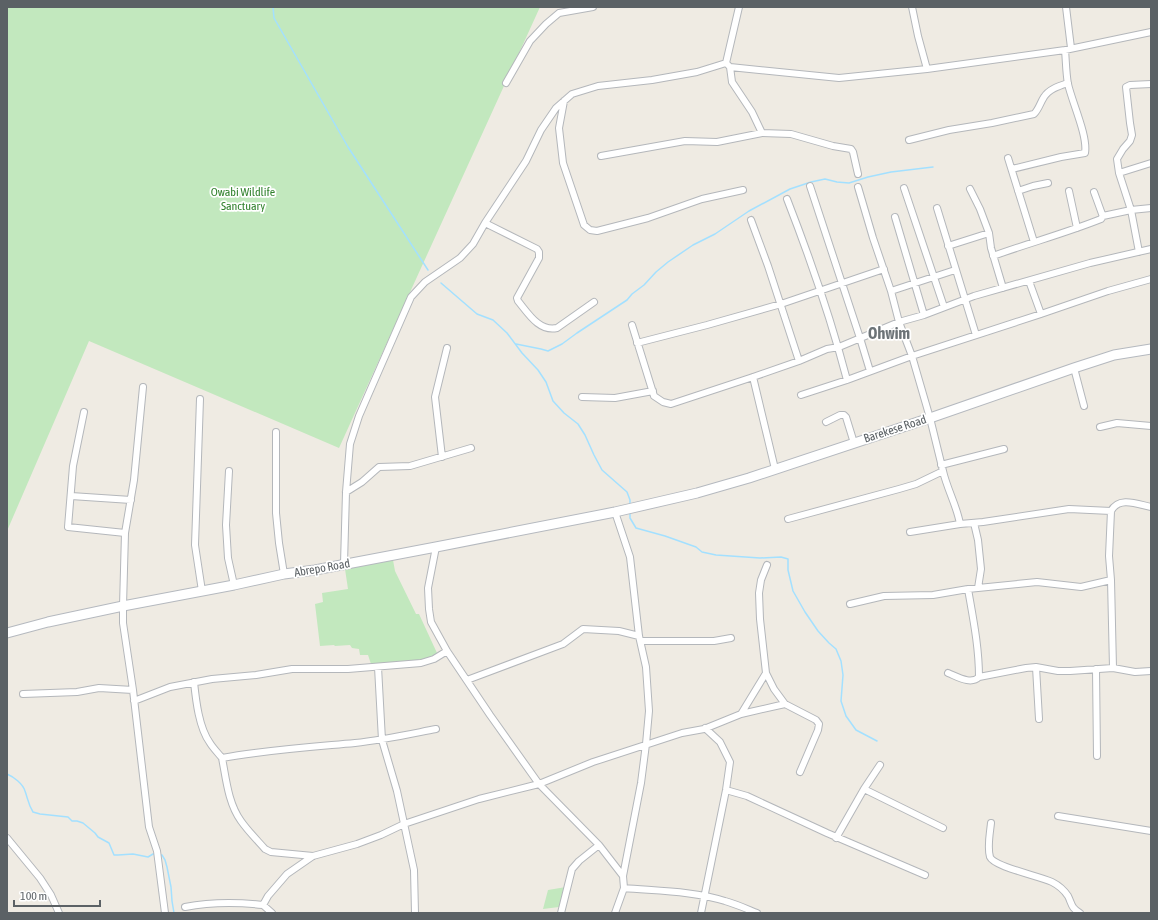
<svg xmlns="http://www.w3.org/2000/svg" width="1158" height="920" viewBox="0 0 1158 920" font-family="'Asap Condensed',sans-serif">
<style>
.green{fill:#c2e8be}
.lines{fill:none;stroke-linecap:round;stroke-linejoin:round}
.stream{stroke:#a3e0ff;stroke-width:1.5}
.street-casing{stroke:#b4b7bb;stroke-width:8}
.secondary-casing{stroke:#b5b9bf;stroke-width:11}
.street{stroke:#fff;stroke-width:6}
.secondary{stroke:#fff;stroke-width:9}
.labels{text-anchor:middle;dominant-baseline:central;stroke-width:3.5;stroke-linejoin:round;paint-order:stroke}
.park-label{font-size:12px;fill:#32822e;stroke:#fff}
.street-label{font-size:12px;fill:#5b6165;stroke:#fff}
.district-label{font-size:16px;font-weight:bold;fill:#6c7377;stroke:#fff}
</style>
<rect width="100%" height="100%" fill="#efebe3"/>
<path class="green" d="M7,7H540L339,448L89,341L7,531Z
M393,560L395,571L416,614H419L437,653C425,663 387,663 371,664L368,655H360L359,649L352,648L350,645L335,646L334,645L320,646L315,604L323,602L322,593L348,589L345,569Z
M566,887L559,907L543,909L548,890Z"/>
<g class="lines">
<path class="stream" d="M273,7L274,18L348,147L428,270
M441,283L477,314L493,320L507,333L522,353L538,370L546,382L553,401L564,413L578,424L585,435L594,455L602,470L627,492L630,500V505
M516,344L541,349L548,351L562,344L577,333L627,300L632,294L644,285L656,272L668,262L693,245L715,234L749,211L790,189L811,182L825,179L837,182L849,183L868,177L891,172L933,167
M630,513V518L636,528L665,536L696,547L702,552L716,555L760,558L781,557L788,559V570L793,591L805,612L818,631L829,643L836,649L841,661L843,675L841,701L846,716L856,730L877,741
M7,774C14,777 23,784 25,791C28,799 28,804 33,812L40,814L68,817L72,821H77L83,823L95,833L98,837L109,843L114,855H118L133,854L148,857L153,854H156
M160,855H162L165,860L167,867L171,887L172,901L174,913"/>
<g class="street-casing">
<path id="street" d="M912,7L918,36L927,69
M1066,7L1071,48
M730,67L839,78L927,69L1065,50L1151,32
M506,83L530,41L546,24L559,13L593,7
M564,101L559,128L563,163L584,225L590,230L597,231L648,218L702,199L743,190
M762,133L791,134L833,146L851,149L853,152L858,174
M909,140L949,130L992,123L1034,114C1039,109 1040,103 1044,97C1049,89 1059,86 1068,83
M601,156L685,141L717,142L762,133L752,112L732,82L730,67L726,63L739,7
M1008,158L1034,242
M1012,169L1061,157L1085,153C1088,136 1072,102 1068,84C1066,73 1066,61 1065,50
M1119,173L1151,163
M810,186L860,338L870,371
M904,188L944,307
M970,189L980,209L989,233L991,248L1003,288
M1018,191L1033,186L1048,183
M1069,191L1077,228
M1094,192L1102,214L1103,216L1131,210L1151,208
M787,199C810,258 831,319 847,380
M937,208L976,335
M895,217L924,315
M751,220L768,266L799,361
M485,223L537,249L539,252V258L517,298L518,301C528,313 539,332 557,328L594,302
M948,246L989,233
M1139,252L1131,210L1119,173L1117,159L1123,149L1130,141L1132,135L1130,123L1126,87L1130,85L1151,84
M993,256C1029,243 1066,233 1101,219L1103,216
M1029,281L1041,314
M891,291L955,270
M632,325L654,396L663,402L671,404L753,377L799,361L827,349L839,347L899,322L924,315L974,296L1090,263L1151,249
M637,343L707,325L781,304L884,269
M1074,368L1084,406
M753,377L775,469
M143,387L134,480L125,533L123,606V623L133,690L149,827L157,851L165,913
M801,395L847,380L912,356L1041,314L1108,291L1151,279
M582,397L615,398L653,391
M200,399L195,545L202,591
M84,412L73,466L68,527L125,533
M826,422L840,415H844L846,417L854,443
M1100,427L1117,423L1151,426
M276,432V513L279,543L284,574
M442,457L435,397L447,348
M941,465L1004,449
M229,471L226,525L228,558L234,585
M943,471C947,489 957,506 960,524
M346,492L362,482L379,467L410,466L471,448
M71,496L131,500
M615,512L630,557L639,636L646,667L649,711L646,744L641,783L623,876
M788,519L899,489L916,484L943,471L930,418L912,356L899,322L891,291L873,238L858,187
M974,523L978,540L981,569L978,588
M910,532L960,524L983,522L1069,509L1111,511
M436,547L428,588L429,609L431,622L447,651L490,715L539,784L599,845L623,876L624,888L615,913
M344,564L346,492L350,444L359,416L369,393L411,297L425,282L460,258L473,244L485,223L526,161L541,130L556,108L572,94L598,86L652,80L697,72L726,63
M1111,580L1113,668
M968,589C973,618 979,647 979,677
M850,604L884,596L933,595L968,589L1037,582L1081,587L1111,580L1109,556L1111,511C1119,496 1137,504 1151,507
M641,641H714L731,638
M378,667L382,740L397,791L414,870L415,913
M1036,667L1039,719
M1096,669L1097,756
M766,673L774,689L785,704
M948,673C958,677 971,685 979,677L1026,668L1036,667L1058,671H1070L1113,668L1135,672L1151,671
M467,680L563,644L583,629L619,631L639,636
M194,682C196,701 199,728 210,743C213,748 218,753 222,758C266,750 311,747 355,743C383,740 410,734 436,729
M23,694L77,692L99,688L133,690
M134,701L170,687L212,679L256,675L292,669H348L421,663L434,659L447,651
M741,714L785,704L816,720L819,724L818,730L800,772
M222,758C226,778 228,803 241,821C248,831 257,840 265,849L271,852L313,856
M864,789L943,828
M726,790L747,796L827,833L925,875
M1058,816L1151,831
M991,823C990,833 987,847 990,857C994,867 1040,876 1052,882C1058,885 1064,890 1068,896C1072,904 1071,908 1080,913
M7,838L40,878L51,895L59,913
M836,838L864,789L880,765
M624,888C657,891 693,891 725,901C736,904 747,909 757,913
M263,905L272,913
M185,907C211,902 236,902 263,905L268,896L287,874L313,856L357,844L381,835L404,824L479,799L539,784L593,762L682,733L704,729L741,714L766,673L760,619L759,593L761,580L767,565
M561,913L572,869L579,861L599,845
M701,913L726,790L730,762L720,742L705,728"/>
</g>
<g class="secondary-casing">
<path id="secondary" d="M7,633L48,622L123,606L234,585L284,574L315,570L436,547L615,512L697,493L749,478L930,418L1074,368L1114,355L1151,349"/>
</g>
<use href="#street" class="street"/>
<use href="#secondary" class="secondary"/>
</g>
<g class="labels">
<g class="park-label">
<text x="243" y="192">Owabi Wildlife<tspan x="243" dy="14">Sanctuary</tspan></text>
</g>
<g class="street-label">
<text transform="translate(895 429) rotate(-18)">Barekese Road</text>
<text transform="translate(322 568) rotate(-10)">Abrepo Road</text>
</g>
<g class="district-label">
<text x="889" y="333">Ohwim</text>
</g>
</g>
<rect width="1158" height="920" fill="none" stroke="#5b6165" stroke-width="16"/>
<path d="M14 900v6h86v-6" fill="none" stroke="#5b6165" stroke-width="2"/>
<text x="20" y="900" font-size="12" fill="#5b6165" stroke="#ffffff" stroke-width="3" paint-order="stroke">100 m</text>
</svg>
